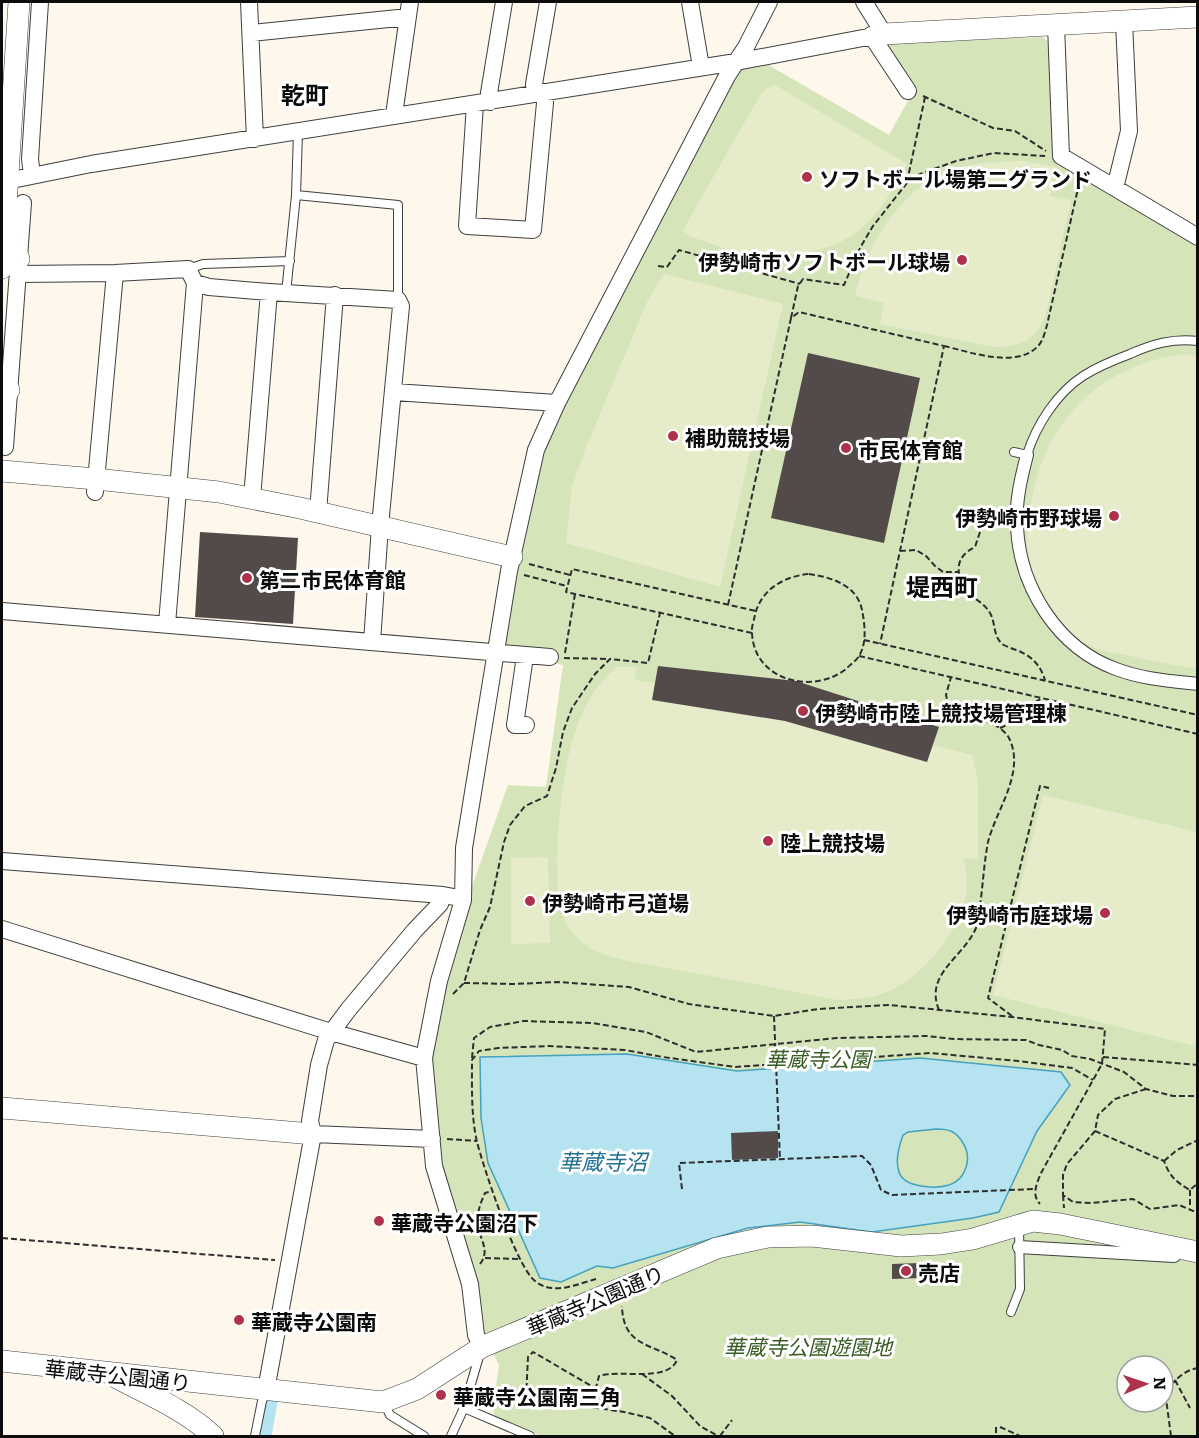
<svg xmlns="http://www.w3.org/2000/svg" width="1199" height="1438" viewBox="0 0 1199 1438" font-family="Literata,'Noto Sans JP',serif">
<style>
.green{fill:#d6e4b9;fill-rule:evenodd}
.pitch{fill:#e6ecca}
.water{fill:#b5e3f0;stroke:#44a1c0;stroke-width:1.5;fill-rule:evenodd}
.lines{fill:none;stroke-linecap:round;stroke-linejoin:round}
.canal{stroke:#b5e3f0;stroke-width:15}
.building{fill:#534b49}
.service-casing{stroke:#3f3f3f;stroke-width:10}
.pedestrian-casing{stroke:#3f3f3f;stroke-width:14}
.minor-casing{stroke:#3f3f3f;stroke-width:18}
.tertiary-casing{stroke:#3f3f3f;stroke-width:22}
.path{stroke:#2e2e2e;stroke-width:2;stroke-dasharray:6 3;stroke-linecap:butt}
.service{stroke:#fff;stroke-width:8}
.pedestrian{stroke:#fff;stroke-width:12}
.minor{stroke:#fff;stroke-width:16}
.tertiary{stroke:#fff;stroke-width:21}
.poi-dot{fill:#ae324b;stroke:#fff;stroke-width:2}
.labels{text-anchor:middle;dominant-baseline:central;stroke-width:6;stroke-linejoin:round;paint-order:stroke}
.poi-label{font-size:21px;font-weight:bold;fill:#0c0c0c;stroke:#fff;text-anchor:start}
.park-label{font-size:21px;font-style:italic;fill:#385c23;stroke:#fff}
.street-label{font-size:21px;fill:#0c0c0c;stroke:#fff}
.water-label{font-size:22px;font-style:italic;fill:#227191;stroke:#fff}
.quarter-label{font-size:24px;font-weight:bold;fill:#0c0c0c;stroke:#fff}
</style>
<rect width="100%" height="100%" fill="#fdf7ec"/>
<path class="green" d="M1042,37L1049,42L1056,161L1197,244V1436H541L494,1416L493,1407L499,1365L481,1329L479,1288L442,1175L429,1049L468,898L508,785L546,787L563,665L501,651L520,547L544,443L735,68L765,63L889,135L914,90L886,48L889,44ZM1127,1366H1163V1402H1127Z"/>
<path class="pitch" d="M775,85L907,164C878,219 855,249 790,254C778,255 765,256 753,255C732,252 711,243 691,237L683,231L688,221L761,94L768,87Z
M1022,161L1056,167L1050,196L1071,200L1046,314C1034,342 1022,346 993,347L880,324L884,303L855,296C867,244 902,184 958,168C979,162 1000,162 1022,161Z
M664,274L783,304L720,587L566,543L572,487L585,450L647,302Z
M1186,354L1197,356V669C1172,665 1147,660 1121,654C1110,652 1096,650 1086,644C1067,634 1052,610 1043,592C1038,583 1032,572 1029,563C1025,548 1028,528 1030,513C1040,425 1098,364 1186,354Z
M658,666L796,681L939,726L933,745L972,755L978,782V858L964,859C965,868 967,878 967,887C964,925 929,969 897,987C879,998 858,999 838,1000C783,989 727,979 672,969C651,965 605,959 588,947C582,943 573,934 569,928C552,906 557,830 561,802C567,753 577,700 617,667H637L634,680L655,683Z
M1043,795L1197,832L1198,1032L1194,1046L993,995Z
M548,857L550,943L511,944V858Z"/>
<path class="water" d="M627,1054L737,1071L920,1058L1061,1072L1070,1085L1037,1131L999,1212L973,1218L872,1232L800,1222L748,1228L613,1268L597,1266L561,1282L540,1278L488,1163L481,1118L480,1057ZM936,1129C949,1129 956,1131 963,1143C972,1157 967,1179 949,1185C936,1189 904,1188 899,1172C895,1160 899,1147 903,1135L908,1132Z"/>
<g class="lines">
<path class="canal" d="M264,1436L270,1402"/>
</g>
<path class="building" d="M808,353L920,378L884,543L771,518Z
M200,532L298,538L293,624L195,617Z
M658,666L796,681L939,727L927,762L785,721L652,700Z
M778,1131V1158L732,1160L731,1133Z
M919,1263L920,1278L892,1279V1264Z"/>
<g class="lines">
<g class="service-casing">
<path id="service" d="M296,195L398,205V300
M188,269L203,264L290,261
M286,293L296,195L298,132
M1014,452L1027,455C1036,425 1057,393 1083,376C1097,367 1114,360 1130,354C1152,344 1173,338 1198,341
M1011,1312L1020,1289L1019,1225
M384,1403L390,1415L424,1436
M464,1408L530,1436
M255,1436L262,1401L266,1391
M451,1436L464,1408L480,1353"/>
</g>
<g class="pedestrian-casing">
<path id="pedestrian" d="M1027,455C1021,478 1015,503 1017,527C1020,588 1058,648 1116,669C1142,679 1170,681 1198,684
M1019,1247L1174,1256"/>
</g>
<g class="minor-casing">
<path id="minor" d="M249,2L255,139
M690,2L701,67
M1056,25L1061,156L1198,237
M251,33L408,17
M871,35L908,91
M535,94L534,84L548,2
M490,102L489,93L504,2
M475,104L467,226L533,230L545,103L544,92
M394,115L410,2
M32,175L30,159L40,2
M2,182L91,164L736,62L884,34L864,2
M1115,188L1129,131L1124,22
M18,274L115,273L188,269L195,283L167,624
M195,283L209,287L269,292L398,300L401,306L380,526L372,642
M394,392L557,403
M5,447L23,203
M95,492L115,273
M252,498L269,292
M318,512L335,295
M2,611L550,657
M525,656L515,725H526
M2,861L443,895L454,897
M2,929L331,1032L424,1058
M313,1134L432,1139
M482,1347L476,1335L470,1284L434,1166L424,1058L439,981L463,900L464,848L509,571L536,450L557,403L727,76L746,47L769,2
M266,1390L313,1134L310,1121L319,1065L326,1040L348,1010L415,930L440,904L443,895"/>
</g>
<g class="tertiary-casing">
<path id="tertiary" d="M884,34L1198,17
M7,228L19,259
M2,268L19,2
M2,402L9,390
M2,471L96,479L219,492L300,508L512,557
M2,1108L313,1134
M2,1361L383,1402L417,1389L482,1347L717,1248L768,1237L812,1236L901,1246L941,1244L973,1239L1033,1221L1060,1224L1198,1252
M117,1378C149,1395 187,1411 213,1436"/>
</g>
<path class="path" d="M923,96L993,128L1015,131L1046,151
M907,182L925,97
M658,266L667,267L679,250L800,284
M791,318L798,286L803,279L844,285L860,248L873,226L907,183L920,174L956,161L994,153L1045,156
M944,346C970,352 1017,369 1038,346C1043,341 1045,332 1047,325L1079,184
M980,532L975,547C955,557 955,572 966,590C973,600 986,602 992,617C995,626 994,635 1001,643C1004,646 1009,647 1013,649C1030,654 1040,664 1045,680
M900,551L916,550L926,556L935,566L943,572H958
M529,564L570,575
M809,574C831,577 857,585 862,610C865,625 867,643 859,656C857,660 850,665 846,669C813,695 754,681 752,633C751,628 754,620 755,615C761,589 785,576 809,574Z
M524,575L567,586
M728,605L791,318L799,312L944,346L880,644
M752,633L566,592L572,569L756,611
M864,640L1198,715
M565,653L575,594
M859,656L1198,734
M564,658L610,659
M1000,728L1020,719L1030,705L1042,698
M464,983L515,984L558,982L629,987L689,1004L774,1016L818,1009L889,1005L1012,1017L1105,1029L1102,1064L1041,1173C1037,1183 1031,1195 1040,1204
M453,994L464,983L480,930L490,907L504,842L510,825L525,806L547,796L556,768L563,732L572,708L595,674L610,659L648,663L660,613
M939,1010C924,974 963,958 976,928C978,921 979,913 980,906C983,884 984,863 988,842C996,810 1026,772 1009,738C999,720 966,716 949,708L946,695L951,677
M774,1016L780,1160
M1012,1016L988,998L1040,786L1049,788
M1103,1057L1198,1065
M472,1058L474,1038L490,1027L524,1021L593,1023L646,1032L696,1052L837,1038L927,1036L954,1039L1026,1040L1039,1045L1062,1050L1072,1056L1090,1059L1124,1072L1146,1089L1173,1096H1198
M1146,1089L1115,1099L1098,1115L1095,1131L1067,1164L1063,1175V1195L1073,1202L1091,1203L1133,1199L1150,1209L1179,1205L1198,1213
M1095,1131L1164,1161C1170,1177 1176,1182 1190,1190L1198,1183
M447,1139L477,1141
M1164,1161L1177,1150L1198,1140
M682,1189L679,1163L862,1156L871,1165L881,1190L892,1195L1035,1189
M1190,1190V1208
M1063,1195L1064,1208
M2,1238L275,1260
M485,1258L518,1259
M480,1264C490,1251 481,1241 478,1227C476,1215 480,1204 485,1193L493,1191
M596,1279C577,1284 553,1296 535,1281C516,1266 484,1169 477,1142C471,1116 472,1087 472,1060L479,1051L498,1048L549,1046L625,1050L663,1057L735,1067L930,1053L1018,1061L1072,1068L1093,1080
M642,1374L672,1396L700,1426L718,1436
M1175,1380L1190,1408
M495,1393L624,1412L650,1418L675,1436
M526,1398L528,1357L533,1352L595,1388
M591,1407L599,1376C619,1369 668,1383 677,1360C652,1343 623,1347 622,1306
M996,1427V1436
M1000,1427L1020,1436
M720,1436L732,1420
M1171,1436L1165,1391C1174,1381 1184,1370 1198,1368"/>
<use href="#service" class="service"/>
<use href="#pedestrian" class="pedestrian"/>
<use href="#minor" class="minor"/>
<use href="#tertiary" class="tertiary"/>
</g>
<g class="poi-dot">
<circle cx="807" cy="177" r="6"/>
<circle cx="962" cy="260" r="6"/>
<circle cx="673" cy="436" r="6"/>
<circle cx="846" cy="448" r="6"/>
<circle cx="1114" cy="516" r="6"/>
<circle cx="247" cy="578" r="6"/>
<circle cx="803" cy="711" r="6"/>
<circle cx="768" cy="841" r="6"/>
<circle cx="530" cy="901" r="6"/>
<circle cx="1105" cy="913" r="6"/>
<circle cx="379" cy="1221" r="6"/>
<circle cx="906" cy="1271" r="6"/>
<circle cx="239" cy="1320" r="6"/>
<circle cx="441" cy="1395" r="6"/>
</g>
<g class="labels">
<g class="poi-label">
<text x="819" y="177">ソフトボール場第二グランド</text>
<text x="950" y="260" text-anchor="end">伊勢崎市ソフトボール球場</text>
<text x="685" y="436">補助競技場</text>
<text x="858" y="448">市民体育館</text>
<text x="1102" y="516" text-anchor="end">伊勢崎市野球場</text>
<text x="259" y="578">第二市民体育館</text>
<text x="815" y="711">伊勢崎市陸上競技場管理棟</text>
<text x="780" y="841">陸上競技場</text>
<text x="542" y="901">伊勢崎市弓道場</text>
<text x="1093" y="913" text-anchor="end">伊勢崎市庭球場</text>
<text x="391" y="1221">華蔵寺公園沼下</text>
<text x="918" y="1271">売店</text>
<text x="251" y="1320">華蔵寺公園南</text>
<text x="453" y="1395">華蔵寺公園南三角</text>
</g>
<g class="park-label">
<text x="818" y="1057">華蔵寺公園</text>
<text x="808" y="1345">華蔵寺公園遊園地</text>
</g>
<g class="street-label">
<text transform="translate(595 1299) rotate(-23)">華蔵寺公園通り</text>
<text transform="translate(118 1374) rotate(6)">華蔵寺公園通り</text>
</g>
<g class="water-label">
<text x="603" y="1160">華蔵寺沼</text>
</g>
<g class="quarter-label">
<text x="305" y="93">乾町</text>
<text x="942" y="585">堤西町</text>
</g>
</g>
<rect width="1199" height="1438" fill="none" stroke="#0c0c0c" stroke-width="6"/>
<g transform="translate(1145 1384) rotate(88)"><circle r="28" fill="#ffffff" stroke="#9e9e9e" stroke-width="1.5"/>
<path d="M0-4.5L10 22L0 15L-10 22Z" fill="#ae324b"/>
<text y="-9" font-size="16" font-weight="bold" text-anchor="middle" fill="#0c0c0c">N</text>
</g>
</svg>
